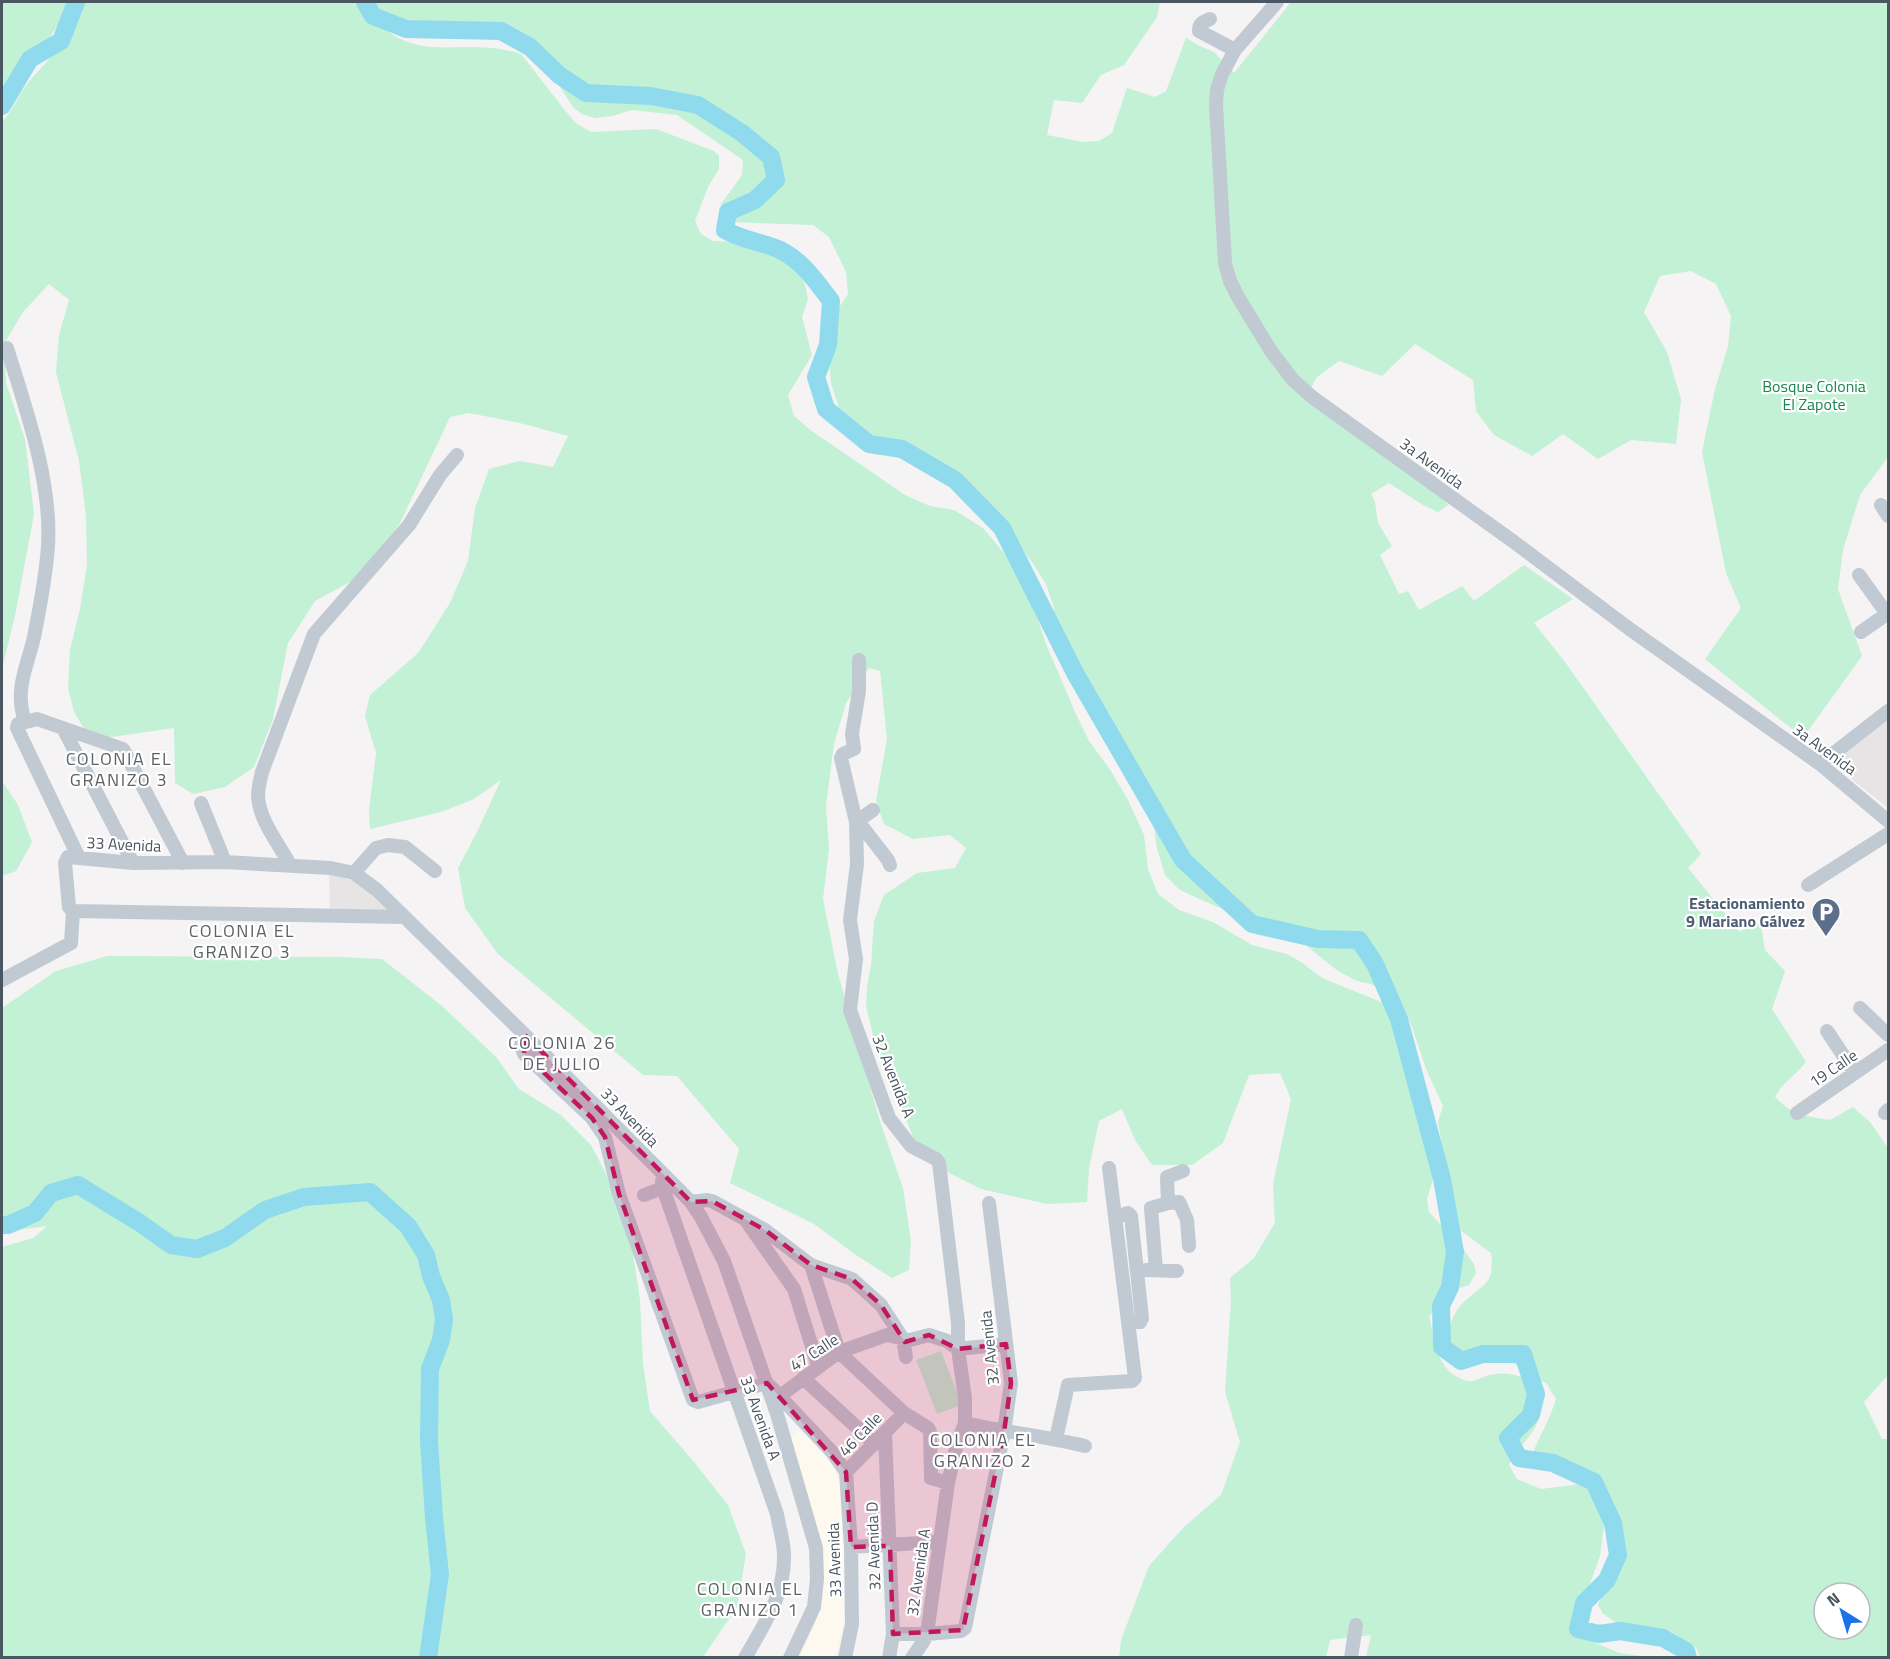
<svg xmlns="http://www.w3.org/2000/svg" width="1890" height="1659" viewBox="0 0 1890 1659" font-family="'Titillium Web',sans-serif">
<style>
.commercial{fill:#fdf9ef}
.education{fill:#e6e4e5}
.green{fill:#c3f1d5;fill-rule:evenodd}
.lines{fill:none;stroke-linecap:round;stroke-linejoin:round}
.river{stroke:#90daee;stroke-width:18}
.minor{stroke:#c1cad2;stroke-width:14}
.marked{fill:#c2185b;fill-opacity:0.2;stroke:#c2185b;stroke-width:4.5;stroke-dasharray:12 8;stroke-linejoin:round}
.labels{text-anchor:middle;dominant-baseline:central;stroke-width:4.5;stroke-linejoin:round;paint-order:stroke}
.park-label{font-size:16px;fill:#17864f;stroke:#fff}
.street-label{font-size:16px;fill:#4a5661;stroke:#fff}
.service-label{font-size:16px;font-weight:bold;fill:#4e5e75;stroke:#fff;text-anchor:end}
.neighbourhood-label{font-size:18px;letter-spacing:1.5px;fill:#5f6368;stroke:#fff}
</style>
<rect width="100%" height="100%" fill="#f5f3f3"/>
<path class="commercial" d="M797,1431L804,1433L818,1445L833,1464L843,1489L846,1511L844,1622L838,1650L833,1657H799L816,1622L821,1588L792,1441V1435Z"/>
<path class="education" d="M1888,712V808L1825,758Z
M329,873L356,882L397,914L330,912Z"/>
<path class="green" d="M2,2H69C58,32 35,55 18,83C13,91 10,99 2,106Z
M84,2H358C414,74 453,33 521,54L567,113L577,124L591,132L656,129L714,151L719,156V169L708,187L695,221L701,234L713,241L734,242L765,240L780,244L805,284L808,299L802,317L812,355L788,395L794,416L809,429L905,495L930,506L954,510L983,528L1015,566L1029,593L1046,644L1075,712L1089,741L1109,768L1127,798L1144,835L1148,869L1158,894L1179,910L1213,922L1252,945L1287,954L1301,962L1322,978L1381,1002L1392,1015L1402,1031L1420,1079L1430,1116L1436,1169L1427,1199L1429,1212L1464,1250L1474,1264L1476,1273L1469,1285L1454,1290L1440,1301L1429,1317C1434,1335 1436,1364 1454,1375C1458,1377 1463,1380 1467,1381C1475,1382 1482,1377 1489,1375C1506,1371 1525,1374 1535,1389C1541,1399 1541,1408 1538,1419C1534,1438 1514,1448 1509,1465L1517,1479L1541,1489L1581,1484L1595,1495L1605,1518L1600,1556L1579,1614V1627L1586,1639L1620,1653L1648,1657H1366L1371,1635L1330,1640L1326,1657H1119L1121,1640L1149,1566L1183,1528L1221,1495L1240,1442L1225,1392L1231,1300L1230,1278L1254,1258L1275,1223L1273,1184L1291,1099L1280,1073L1249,1075L1223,1143L1192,1165H1152L1135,1140L1122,1109L1099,1121L1089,1168L1087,1202L1047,1204L981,1189L949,1173L918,1149L875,1043L866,1006L867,987L871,965L874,921L884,895L917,873L955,868L966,848L950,835L913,839L884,824L876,801L887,739L880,671L869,668L846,703L834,744L826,806L829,849L823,899L838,974L879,1118L903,1188L911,1241L909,1270L892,1278L856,1255L814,1224L730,1183L739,1149L677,1076L643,1075L498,954L465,908L458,868L478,830L501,780L472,800L441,812L370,829L369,810L376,753L365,716L370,695L419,652L450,603L468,561L475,508L489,469L520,461L553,467L568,436L520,423L469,413L450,417L400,523L361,576L315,601L288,643L273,719L254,767L225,787L193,794L175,783L174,728L91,740L74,712L68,688L70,650L80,609L87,565L86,516L79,461L56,372L59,335L69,300L49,284L23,312L4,344L6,383L25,439L34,514L15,616L2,669V122C13,111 18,95 28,83C50,56 76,37 84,2Z
M371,2H1160L1157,17L1124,65L1101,75L1082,103L1054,100L1047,135L1083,142L1099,141L1112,133L1127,88L1155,97L1166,91L1186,38L1200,46L1214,52L1234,73L1291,2H1888V457L1860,495L1843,550L1838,589L1862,656L1803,738L1705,659L1741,608L1726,573L1702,452L1715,389L1728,346L1731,316L1716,284L1691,271L1660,276L1644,312L1667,352L1681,399L1676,444L1631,440L1598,459L1563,434L1532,456L1494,435L1476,411L1473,380L1415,344L1382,376L1339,361L1317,377L1307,395L1442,494L1448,505L1438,512L1423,505L1389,483L1371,494L1375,502L1378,523L1392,546L1380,555L1399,594L1408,591L1419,610L1462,586L1474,601L1524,565L1573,599L1534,623L1565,662L1701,854L1688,868L1740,932L1755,921L1761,925L1765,950L1785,971L1772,1009L1806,1062C1796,1075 1783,1082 1775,1097C1793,1116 1805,1116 1830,1120L1853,1107L1870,1122L1888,1148V1375L1864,1402L1882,1439H1888V1657H1700L1697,1649L1672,1632L1620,1625L1603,1614L1598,1605L1611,1572L1616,1531L1603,1495L1583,1477L1541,1465L1531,1458C1538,1438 1550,1420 1556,1399L1547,1384L1515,1364L1497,1360L1474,1365L1455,1359L1446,1337C1450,1325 1453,1313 1463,1303C1483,1283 1495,1286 1491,1253L1441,1216L1437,1203L1445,1187V1165L1438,1122L1443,1106L1426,1069L1411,1024L1404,1009L1386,991L1371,984L1357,981L1338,971L1293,935L1275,932L1195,897L1180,890L1165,875L1157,848L1153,820L1125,752L1110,721L1070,658L1054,623V608L1046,584L1034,565L989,506L963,485L929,475L866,439L849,416L839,408L831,383L826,327L848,294L846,272L829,237L813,225L729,222L720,217L721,204L742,175L743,160L677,115L632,110L612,116L595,118L582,114L574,108C559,87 544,56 521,44C494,29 459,35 430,37C420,37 407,38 398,34C386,28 378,12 371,2ZM1824,1593H1860V1629H1824Z
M2,781L18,805L32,842L16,871L2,876Z
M107,956L339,957L382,959L442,1006L496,1057L519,1089L561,1115L591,1145L627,1214L640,1300L643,1364L650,1411L694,1462L728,1505L746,1554L737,1607L703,1657H2V1247L33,1238L47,1226L2,1232V1008L56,971Z
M941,1351L962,1405L937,1414L916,1360Z"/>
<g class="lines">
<path class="river" d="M365,2L373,16L406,29L501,31L530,47L559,75L586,93L651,96L698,105L742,133L771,157L776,180L755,200L728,212L725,230C740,239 756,241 773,247C799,256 815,280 831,301L828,345L816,377L826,409L869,444L902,449L955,480L1002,528L1075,673L1183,860L1252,924L1318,939L1359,940L1375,964L1399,1019L1442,1179L1455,1252L1450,1287L1441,1306L1442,1347L1461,1361L1483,1354H1523L1536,1394L1531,1415L1508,1438L1519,1458L1553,1463L1594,1482L1613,1523L1618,1555L1607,1580L1584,1603L1578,1629L1599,1634L1620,1631L1663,1638L1686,1651L1688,1658
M2,106L30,59L61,41L76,2
M2,1225H8L35,1213L51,1193L78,1185L140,1223L171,1245L197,1249L225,1238L265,1210L304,1197L370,1192L408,1226L426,1255L431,1276L441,1300L444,1319L441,1340L430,1369L429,1441L434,1518L440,1574L428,1658"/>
<path class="minor" d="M1277,2L1235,50L1222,74L1217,90L1216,105L1225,263L1230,281L1238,297L1271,351L1293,380L1312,397L1514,542L1631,630L1820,764L1888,821
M1210,19C1203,22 1199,23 1199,31L1235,50
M7,348C26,409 52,482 48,546C46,576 40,607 34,637C27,668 14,689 25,722
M1881,505L1888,516
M1859,575L1887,614
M1861,632L1888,613
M859,660V691L852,734L854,749L843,754L841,758L856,822L857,864L850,920L856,959L850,1010L889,1118L911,1146L936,1159L939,1163L958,1323V1349L965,1398V1423L957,1444L948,1483L927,1634L923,1642L912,1658
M63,728L133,863
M1820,764L1888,711
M201,803L225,862
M873,810L856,822L864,829L888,860L890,865
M79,858L17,728L18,724L37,719L123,749L183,863
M290,865C279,844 259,820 258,796C258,788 260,780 262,772L314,634L409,525L440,475L457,455
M354,873L376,848L388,845L405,847L435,871
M1808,885L1888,834
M404,917L73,911L69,907L65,863L68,857L133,863L225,862L331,868L354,873L377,890L525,1035L691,1202L701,1217L724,1261L777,1414L816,1548L817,1579L814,1607L790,1658
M2,980L71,943L73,911
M1860,1008L1888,1035
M1827,1031L1855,1073
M525,1035L521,1045L524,1054L592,1118L605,1137L619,1194L693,1400L698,1402L767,1383
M1797,1113L1888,1050
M1885,1113L1888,1110
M663,1188L777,1514C779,1527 784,1542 784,1555C785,1595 764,1624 745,1658
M644,1195L663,1188L662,1181
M691,1202L707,1200L712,1201L765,1230L811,1265L852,1279L881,1305L903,1339L906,1357
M1168,1203L1179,1202L1180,1204L1187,1220L1189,1246
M1116,1217L1128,1213L1131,1216L1142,1318L1140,1322H1128
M747,1222L794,1289L818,1366
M811,1265L839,1352L904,1413L928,1428L930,1432L931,1478L948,1483
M1146,1270L1177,1271
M1156,1270L1151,1208L1168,1203L1167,1177L1183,1171
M803,1378L875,1444
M771,1387L832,1452L846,1472L851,1547L852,1624L845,1658
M780,1396L839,1352L887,1335L910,1340L929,1335L947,1341L958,1349L1006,1344
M965,1423C1004,1432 1045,1436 1085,1446
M885,1433L893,1634L889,1658
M1056,1439L1068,1385L1132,1381L1135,1378L1109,1168
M846,1472L904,1413
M851,1547L938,1542
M893,1634H927L961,1631L965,1628L1004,1432L1011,1383L989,1203
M1351,1658L1356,1625"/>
</g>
<path class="marked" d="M525,1035L691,1202L712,1201L765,1230L811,1265L852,1279L881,1305L905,1342L929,1335L958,1349L1006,1344L1011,1383L1004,1432L963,1630L893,1634L890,1546L851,1547L846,1472L767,1383L693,1400L619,1194L605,1137L592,1118L524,1054Z"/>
<defs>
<g id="parking-pin" transform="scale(1.5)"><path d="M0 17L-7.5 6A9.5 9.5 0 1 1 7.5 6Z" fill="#5c6f8a" stroke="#fff"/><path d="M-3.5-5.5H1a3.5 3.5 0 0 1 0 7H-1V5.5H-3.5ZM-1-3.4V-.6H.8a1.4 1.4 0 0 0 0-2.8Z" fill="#fff"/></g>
</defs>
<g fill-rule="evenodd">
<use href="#parking-pin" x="1826" y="912"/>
</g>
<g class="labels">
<g class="park-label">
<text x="1814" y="386">Bosque Colonia<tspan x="1814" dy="18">El Zapote</tspan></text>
</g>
<g class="street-label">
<text transform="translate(1432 463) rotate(36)">3a Avenida</text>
<text transform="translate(1825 749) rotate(36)">3a Avenida</text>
<text transform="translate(124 844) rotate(3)">33 Avenida</text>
<text transform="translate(1833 1068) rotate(-34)">19 Calle</text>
<text transform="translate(894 1076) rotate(68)">32 Avenida A</text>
<text transform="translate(630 1117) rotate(46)">33 Avenida</text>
<text transform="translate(989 1348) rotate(-96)">32 Avenida</text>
<text transform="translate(814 1352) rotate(-33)">47 Calle</text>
<text transform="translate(761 1418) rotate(70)">33 Avenida A</text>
<text transform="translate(860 1434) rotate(-46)">46 Calle</text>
<text transform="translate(873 1546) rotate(-92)">32 Avenida D</text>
<text transform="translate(834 1560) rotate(-92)">33 Avenida</text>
<text transform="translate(918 1572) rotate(-82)">32 Avenida A</text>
</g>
<g class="service-label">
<text x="1805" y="903">Estacionamiento<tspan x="1805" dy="18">9 Mariano Gálvez</tspan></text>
</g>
<g class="neighbourhood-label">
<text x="119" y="758">COLONIA EL<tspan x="119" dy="21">GRANIZO 3</tspan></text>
<text x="242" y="930">COLONIA EL<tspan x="242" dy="21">GRANIZO 3</tspan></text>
<text x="562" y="1042">COLONIA 26<tspan x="562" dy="21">DE JULIO</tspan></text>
<text x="983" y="1439">COLONIA EL<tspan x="983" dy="21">GRANIZO 2</tspan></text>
<text x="750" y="1588">COLONIA EL<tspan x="750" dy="21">GRANIZO 1</tspan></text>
</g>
</g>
<rect width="1890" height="1659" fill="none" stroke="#4a5661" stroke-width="6"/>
<g transform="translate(1842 1611) rotate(323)"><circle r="28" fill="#ffffff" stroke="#b7bbc0" stroke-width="1.5"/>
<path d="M0-4.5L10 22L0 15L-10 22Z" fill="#1a73e8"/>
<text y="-9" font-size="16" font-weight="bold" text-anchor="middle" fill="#4a5661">N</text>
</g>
</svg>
